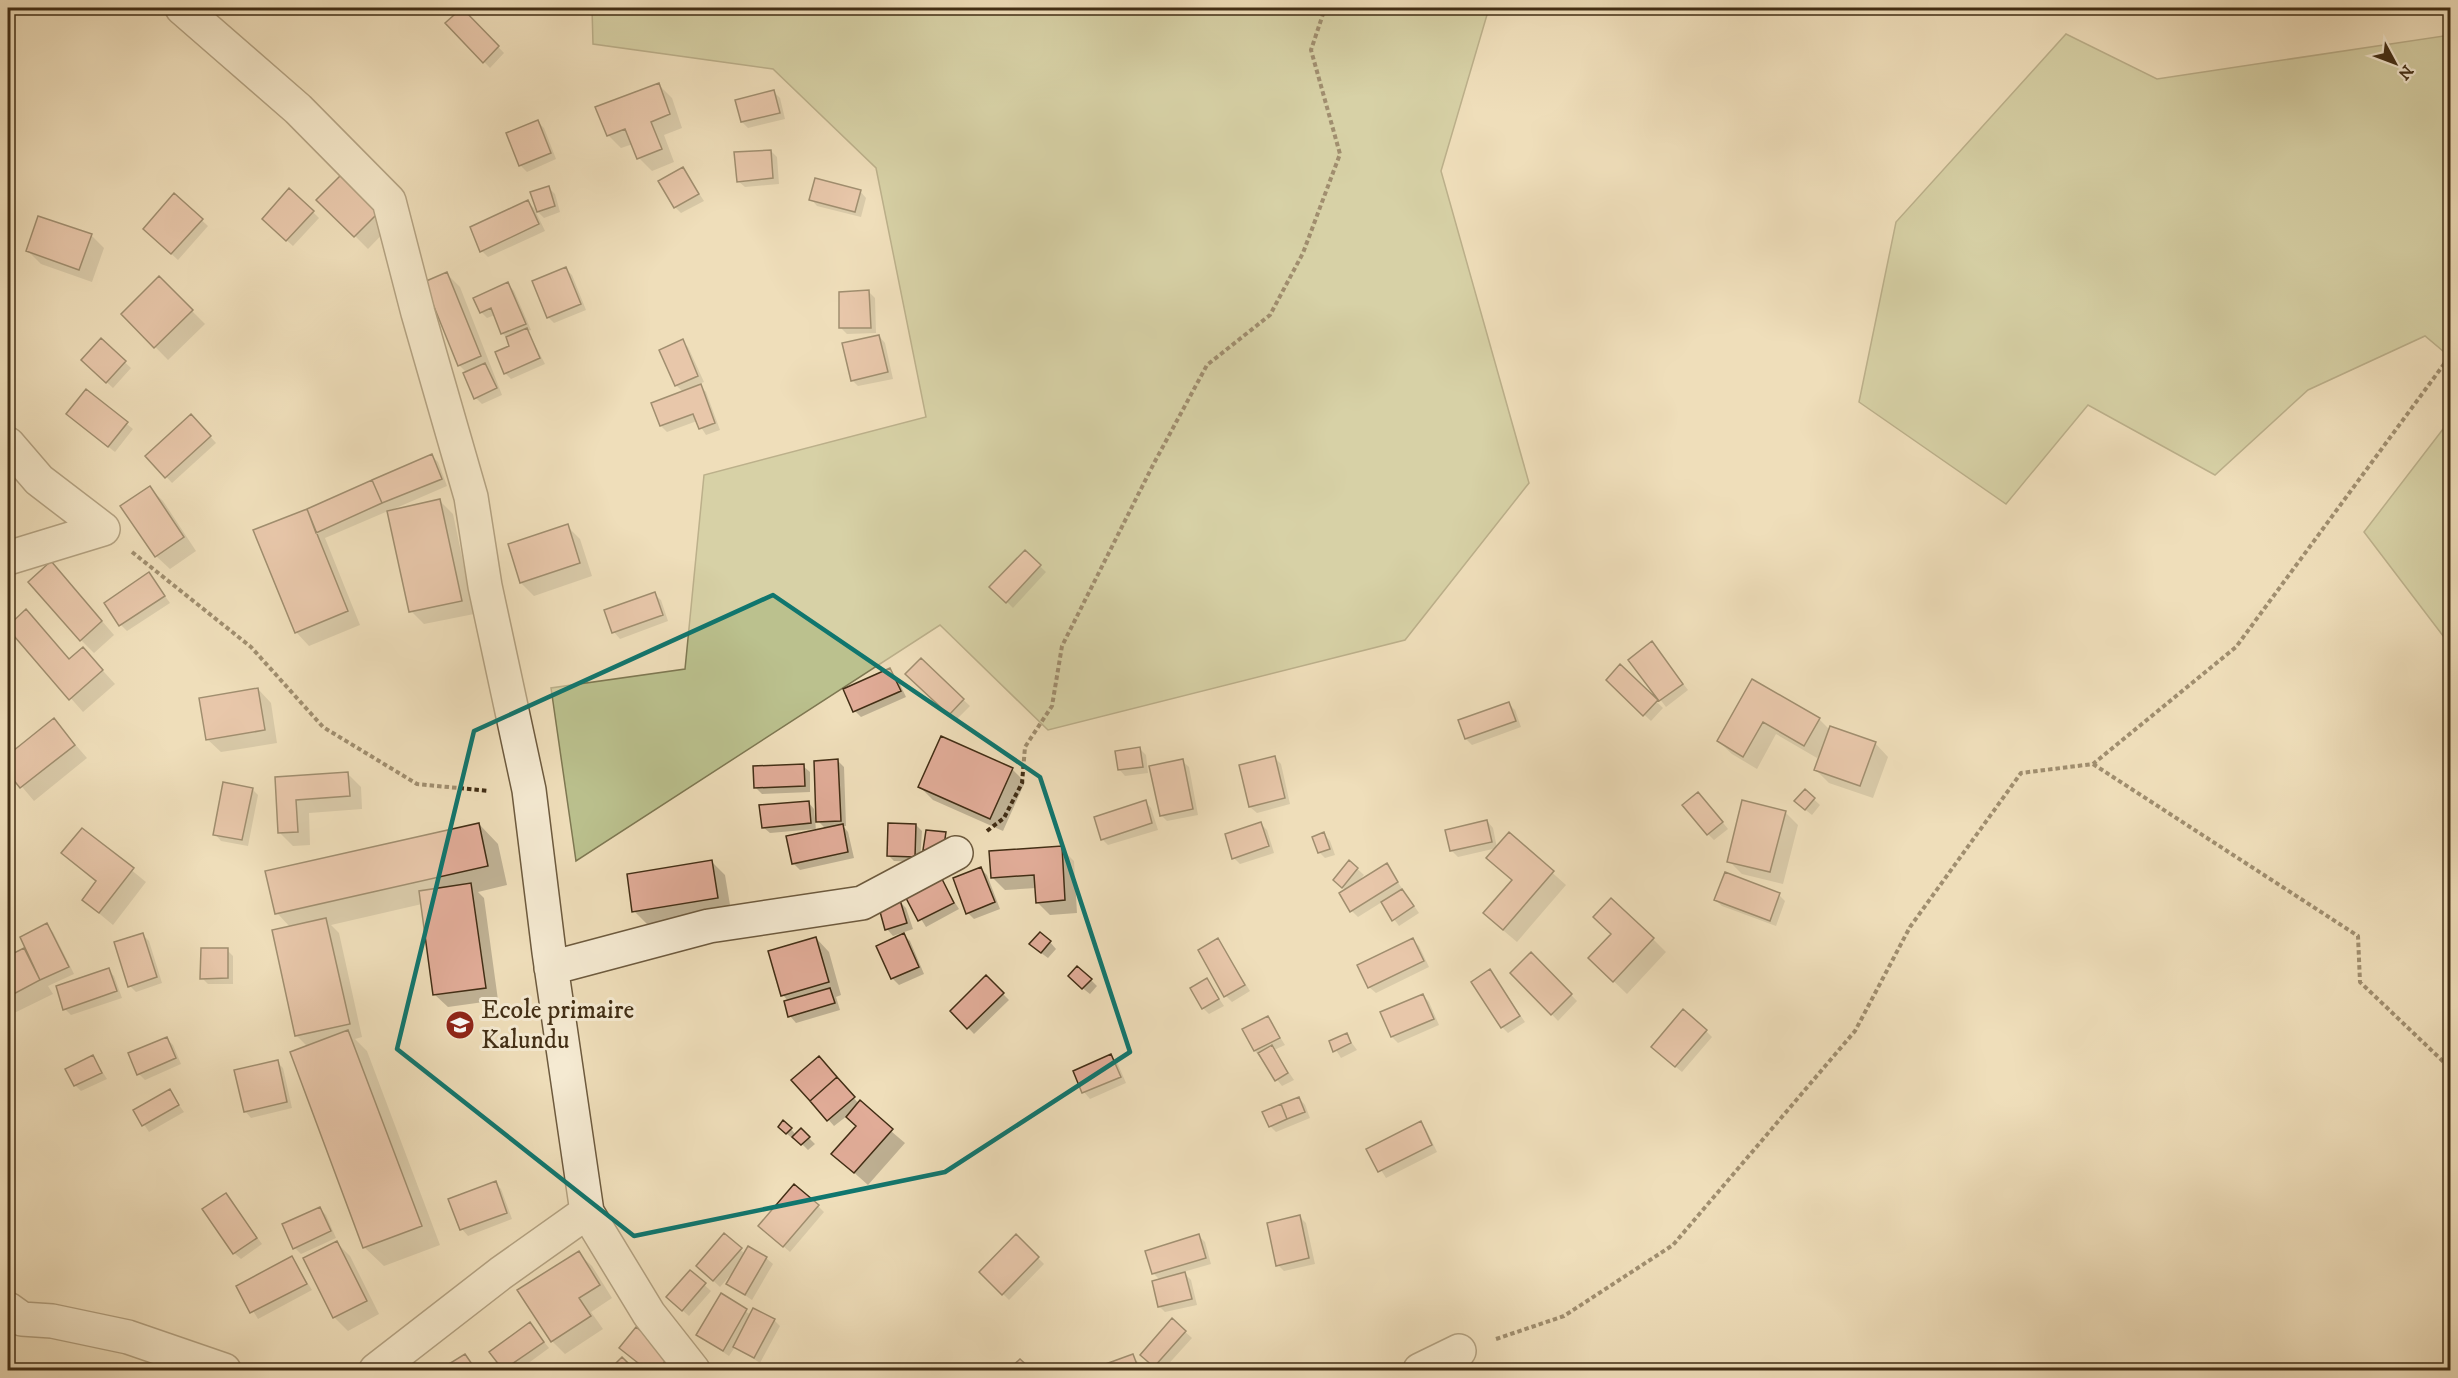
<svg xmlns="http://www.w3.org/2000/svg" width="2458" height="1378" viewBox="0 0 2458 1378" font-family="'IM FELL DW Pica',serif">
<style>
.green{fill:#bbc18e;stroke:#7e7852;stroke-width:1.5}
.shadow{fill:#0003;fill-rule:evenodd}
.building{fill:#e1ac98;stroke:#422e15;stroke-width:1.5}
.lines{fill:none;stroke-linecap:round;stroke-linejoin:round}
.minor-casing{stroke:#6d5a3e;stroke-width:36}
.path{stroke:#422e15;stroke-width:4;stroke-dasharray:4.5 3;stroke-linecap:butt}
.minor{stroke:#f5ead2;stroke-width:33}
.marked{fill:none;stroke:#0f766e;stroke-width:4.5;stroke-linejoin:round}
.labels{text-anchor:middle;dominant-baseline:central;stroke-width:6;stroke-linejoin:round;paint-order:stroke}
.poi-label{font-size:26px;fill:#422e15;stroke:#f5ead2;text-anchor:start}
</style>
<rect width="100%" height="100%" fill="#efdeba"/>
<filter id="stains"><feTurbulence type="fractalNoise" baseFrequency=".00333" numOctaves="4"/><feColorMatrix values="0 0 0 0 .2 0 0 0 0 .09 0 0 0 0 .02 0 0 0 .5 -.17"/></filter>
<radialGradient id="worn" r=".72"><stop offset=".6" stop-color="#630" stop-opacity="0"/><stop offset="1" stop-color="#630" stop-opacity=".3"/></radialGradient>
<path class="green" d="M592,8H1489L1441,171L1529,483L1405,640L1048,730L940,625L576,861L551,688L685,669L704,475L926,417L876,168L773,69L593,44Z
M2066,34L2157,79L2450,35V357L2425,336L2308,390L2215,475L2088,405L2006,504L1859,402L1896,222Z
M2450,420V645L2364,532Z"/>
<path class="shadow" d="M462,9L504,53L490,68L447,23Z
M658,84L672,98L682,128L664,135L674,162L652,171L639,158L633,144L621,148L608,135Z
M774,92L780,98L785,119L748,128L742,122Z
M538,122L544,128L556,159L527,172L520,165Z
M771,151L777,157L779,184L745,187L738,181Z
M683,169L704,201L681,213L675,207Z
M344,174L393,223L368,249L319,200Z
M548,187L555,194L560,212L544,218L538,212Z
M860,191L866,198L861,217L817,206L811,199Z
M174,195L208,226L178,260L151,235Z
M527,202L534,208L545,231L488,257L482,251Z
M313,212L319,218L293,246L270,225Z
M91,235L104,248L92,282L41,264L28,251Z
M566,269L572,275L586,310L554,323L548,317Z
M447,274L460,287L502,395L482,404L476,398L467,373L459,365Z
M159,278L205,324L168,360L123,314Z
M508,284L514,291L531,330L528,331L545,364L511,379L505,373L511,347L508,339L502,333L495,315L487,318L481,312Z
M869,292L875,298L876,333L847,334L841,328Z
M879,336L885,343L893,379L858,386L852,380Z
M101,340L131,368L113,388L89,366Z
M682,341L688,347L704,382L699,384L706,392L720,430L706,435L697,421L667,432L661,426L653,403L683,392L676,385L661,350Z
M86,391L133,429L115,452L74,420Z
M197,422L216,443L172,483L147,456Z
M432,456L438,462L447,486L389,511L440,501L453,514L474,614L424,624L411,611L388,511L325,538L360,625L309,646L296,632L307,510Z
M150,488L163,501L196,551L170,569L156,556Z
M567,526L580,539L592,576L534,596L521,583Z
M1025,552L1046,572L1013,608L992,587Z
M149,574L170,603L127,631L121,625Z
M64,577L114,635L94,653L81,640Z
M654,594L661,600L668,621L620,639L614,632Z
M26,611L70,660L83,649L115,684L83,712L8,627Z
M1652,643L1688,690L1666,707L1630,660Z
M921,660L970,706L956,720L907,674Z
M1620,666L1663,708L1651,721L1608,680Z
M890,670L896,676L906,697L861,717L855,711Z
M1752,681L1819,719L1830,730L1875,743L1888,757L1873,798L1829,783L1816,770L1821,752L1817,758L1776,734L1757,769L1732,754L1718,741Z
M258,689L271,703L277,743L221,752L207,739Z
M1509,704L1515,710L1521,727L1472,745L1466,739Z
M54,720L87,758L34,801L8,770V757Z
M1140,749L1146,755L1148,773L1125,776L1119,769Z
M1275,758L1281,764L1290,804L1257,813L1250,807L1240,766Z
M838,761L844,767L846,826H843L848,832L854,858L800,870L794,864L788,837L816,831L815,829L770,833L763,827L808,802L814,809L815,818H818ZM815,818L826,829L816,831Z
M1182,761L1189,767L1198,815L1167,821L1161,815Z
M803,766L810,772V792L762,794L755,787Z
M1012,769L1025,782L1003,831L933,800L920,787Z
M348,774L361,787L362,809L309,813L310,845L293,846L280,833L277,778Z
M252,789L258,795L248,846L221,841L215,834Z
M1805,791L1820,805L1812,815L1802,807Z
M1705,800L1728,829L1714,840L1708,834Z
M1145,802L1151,808L1158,830L1108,845L1102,839Z
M1785,812L1798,825L1783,884L1742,874L1729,861Z
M1487,821L1493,828L1497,848L1509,834L1566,885L1517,942L1498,926L1513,881L1488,858L1497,848L1458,857L1452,851Z
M479,824L498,844L507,885L478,892L484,898L498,1000L448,1007L434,994L422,904L331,925L339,933L362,1037L355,1039L367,1051L440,1245L384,1266L364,1247L308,1047L297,1036L274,931L291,928L277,913Z
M1261,824L1267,830L1274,853L1240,864L1234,858Z
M916,825L922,831L920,862L894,861L888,855Z
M82,830L146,882L113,925L83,900L97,882L63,853Z
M1324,834L1330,841L1335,855L1325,858L1319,852Z
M1061,848L1074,861L1077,913L1050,915L1037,902L1036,888L1005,890L992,877Z
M712,862L725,875L731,911L647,924L634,911Z
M1350,862L1364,875L1357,883L1386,865L1419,913L1399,926L1382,902L1358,917L1352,911L1346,891L1341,886Z
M981,869L987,875L1000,909L974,919L968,913Z
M941,881L959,909L926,927L908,898Z
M1779,895L1785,901L1776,926L1722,906L1716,900Z
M900,902L906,908L913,929L893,936L887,929Z
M47,925L53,932L74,974L48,986L53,994L8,1016V958L24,949L29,955Z
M1612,934L1653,939L1666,952L1627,994L1603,971Z
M143,935L149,941L162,983L136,992L130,986Z
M904,935L910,941L924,974L899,985L892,978Z
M816,938L829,952L841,995L836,997L840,1010L796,1023L790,1016L788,1001L783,995Z
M1218,940L1250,991L1232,1002L1226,996Z
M1413,940L1419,946L1429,967L1376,993L1369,987Z
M1050,942L1056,949L1048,958L1037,950Z
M227,950L233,956V984H208L202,978Z
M1531,954L1577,1001L1558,1021L1513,973Z
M108,970L114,976L122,998L71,1015L65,1009Z
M1490,971L1525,1022L1508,1033L1502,1027Z
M986,977L1009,1000L974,1034L952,1011Z
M1091,980L1097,986L1090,994L1076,983Z
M1207,980L1224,1006L1209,1014L1203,1008Z
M1423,995L1429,1002L1439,1025L1398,1043L1392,1037L1382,1013Z
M1268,1018L1285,1045L1274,1050L1294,1080L1282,1086L1255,1051L1245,1030Z
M1706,1031L1712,1037L1682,1072L1659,1053Z
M1346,1035L1357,1050L1341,1058L1331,1042Z
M166,1038L173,1045L181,1064L145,1080L139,1074Z
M1111,1056L1117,1062L1126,1083L1090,1099L1084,1092L1075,1072Z
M93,1057L107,1079L81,1091L75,1085Z
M277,1062L283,1068L292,1108L251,1118L245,1111Z
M825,1065L859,1104L905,1143L868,1185L833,1154L857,1126L847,1116L834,1126L794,1080Z
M169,1091L184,1112L149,1132L135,1111Z
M1299,1098L1305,1105L1310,1118L1276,1132L1270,1126Z
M1420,1123L1426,1129L1437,1152L1386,1178L1368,1149Z
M791,1129L796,1135L801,1130L815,1144L808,1150L795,1137L793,1139L786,1133Z
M495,1183L501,1189L512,1219L468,1236L462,1229L450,1200Z
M226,1195L262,1244L241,1259L234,1253Z
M818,1206L824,1212L790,1252L767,1232Z
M320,1209L326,1215L336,1238L301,1254L295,1248Z
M1300,1217L1306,1223L1315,1264L1284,1271L1278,1265Z
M724,1235L745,1254L766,1258L773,1264L752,1300L728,1284L735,1270L720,1287L704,1272Z
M1198,1235L1205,1242L1211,1264L1183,1272L1191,1280L1197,1305L1165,1312L1159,1306L1160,1280L1153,1273Z
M1016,1236L1044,1264L1009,1300L981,1272Z
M337,1243L350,1256L379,1314L348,1331L335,1318L305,1259Z
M578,1253L592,1266L612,1298L591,1312L603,1329L565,1354L552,1341Z
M292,1258L312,1290L258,1319L238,1287Z
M690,1272L711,1291L689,1316L674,1303Z
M721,1295L751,1315L774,1320L780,1326L760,1363L735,1347L729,1356L698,1335Z
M1172,1320L1192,1338L1163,1370H1159L1148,1361Z
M530,1324L549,1348L519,1370H504L491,1352Z
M627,1354L675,1363L669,1370H648Z
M465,1356L476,1370H442Z
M1132,1356L1146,1370H1093Z"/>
<path class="building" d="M462,8L499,46L483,63L445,23Z
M659,83L670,114L651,122L662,149L637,159L625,129L607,136L595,107Z
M774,90L780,113L741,122L735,100Z
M538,120L551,153L519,166L506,133Z
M771,150L773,178L737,182L734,152Z
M683,167L699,194L674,208L658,181Z
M344,172L382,209L354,237L316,200Z
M815,178L861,190L855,212L809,200Z
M549,186L555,206L537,212L530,192Z
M289,188L314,211L286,241L262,219Z
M174,193L203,219L171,254L143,229Z
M528,200L539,224L480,252L470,227Z
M38,216L92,234L79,270L26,251Z
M566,267L581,304L547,318L532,281Z
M447,272L481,356L458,366L424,282Z
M159,276L193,310L154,348L121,314Z
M508,282L526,324L501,334L491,308L480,313L473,298Z
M869,290L871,328H839V292Z
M527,328L540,358L504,374L495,352L509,346L506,337Z
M879,335L888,372L851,381L842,343Z
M101,338L126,361L106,383L81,360Z
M683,339L698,376L675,386L659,350Z
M485,363L497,388L474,399L463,373Z
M701,384L715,423L699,429L693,414L660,426L651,403Z
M86,389L128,422L108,447L66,414Z
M191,414L211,436L165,478L145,456Z
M432,454L442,479L382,503L372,480Z
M372,480L382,503L316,533L307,509Z
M150,486L184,537L155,557L120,506Z
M440,499L462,601L409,612L387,511Z
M307,509L348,611L295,633L253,530Z
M568,524L580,563L520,583L508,544Z
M1025,550L1041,565L1006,603L989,587Z
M51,561L102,621L80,641L28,582Z
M149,572L165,596L119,626L104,603Z
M655,592L663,615L612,633L604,610Z
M26,609L69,659L83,647L103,670L69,700L8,629V626Z
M1652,641L1683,684L1659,701L1628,660Z
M921,658L964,699L949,715L905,674Z
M1620,664L1658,700L1643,716L1606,680Z
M890,668L901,691L853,712L843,689Z
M1752,679L1820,718L1804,746L1763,722L1743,757L1717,741Z
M258,688L265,730L206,740L199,698Z
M1509,702L1516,721L1465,739L1458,720Z
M54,718L75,745L20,788L8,773V755Z
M1830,726L1876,742L1860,786L1814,770Z
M941,736L1013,768L990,819L918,787Z
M1140,747L1143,767L1118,770L1115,751Z
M1275,756L1285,798L1249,807L1239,765Z
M838,759L841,821L816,822L814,761Z
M1183,759L1193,809L1160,816L1149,766Z
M804,764L805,786L754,788L753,766Z
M348,772L350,796L296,800L298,832L278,833L275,777Z
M223,782L253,788L242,840L213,835Z
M1805,789L1815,798L1805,810L1794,801Z
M1698,792L1723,822L1707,835L1682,805Z
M1146,800L1152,823L1101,840L1094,817Z
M1742,800L1786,811L1770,872L1727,862Z
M809,801L811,823L762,828L759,805Z
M1487,820L1492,842L1450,851L1445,830Z
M1261,822L1269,846L1232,859L1225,834Z
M479,823L488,866L275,914L265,871Z
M888,823L916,824L915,857L887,856Z
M843,824L848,852L792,864L786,836Z
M82,828L134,868L99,913L82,900L96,881L61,853Z
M926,830L946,832L943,852L923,850Z
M1324,832L1330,849L1318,853L1312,837Z
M1509,832L1554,871L1503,930L1483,913L1512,880L1486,858Z
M1062,846L1065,900L1036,903L1034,875L991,878L989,851Z
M712,860L718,898L632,912L627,874Z
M1349,860L1358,868L1342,888L1333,880Z
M1387,863L1398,882L1350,912L1339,893Z
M981,867L995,902L966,914L953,878Z
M1725,872L1780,893L1770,921L1714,900Z
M942,879L954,903L918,921L906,898Z
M471,883L486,988L433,995L419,891Z
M1402,889L1414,906L1392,921L1381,902Z
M1611,898L1654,938L1613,982L1588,958L1611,934L1593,917Z
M900,900L907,923L885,930L879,908Z
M326,918L350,1024L295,1036L272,930Z
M47,923L69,967L40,980L20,937Z
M1040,932L1051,941L1041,953L1029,944Z
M143,933L157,977L128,987L114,942Z
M904,933L919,967L891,979L876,946Z
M816,937L829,982L781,996L768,951Z
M1218,938L1245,985L1224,997L1198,950Z
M1413,938L1424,961L1368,988L1357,965Z
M24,948L40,980L8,997V956Z
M201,948H228V978L200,979Z
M1531,952L1572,994L1551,1015L1510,973Z
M1077,966L1092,979L1082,989L1068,976Z
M109,968L117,991L63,1010L56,986Z
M1490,969L1520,1016L1501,1028L1471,982Z
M986,975L1004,993L967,1029L950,1011Z
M1207,978L1219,999L1202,1009L1190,988Z
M830,988L835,1003L788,1017L784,1001Z
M1423,994L1434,1019L1391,1037L1380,1012Z
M1683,1009L1707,1030L1675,1067L1651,1047Z
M1268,1016L1280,1038L1254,1051L1242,1029Z
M348,1030L422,1226L363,1248L290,1052Z
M1347,1033L1351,1043L1333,1052L1329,1041Z
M167,1037L176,1058L137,1075L128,1053Z
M1272,1045L1288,1073L1275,1081L1258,1053Z
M1111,1054L1121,1077L1082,1093L1073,1071Z
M93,1055L102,1073L74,1086L65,1069Z
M819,1056L837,1077L810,1101L791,1080Z
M278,1060L287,1102L244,1112L234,1070Z
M837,1077L855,1097L827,1121L810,1101Z
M170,1089L179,1105L142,1126L133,1110Z
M1299,1097L1305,1112L1287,1119L1281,1104Z
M860,1100L893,1129L854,1173L831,1154L856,1126L846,1117Z
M1281,1104L1287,1119L1269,1127L1262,1112Z
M783,1120L792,1128L786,1134L778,1127Z
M1421,1121L1432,1145L1378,1172L1366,1149Z
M801,1128L810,1137L801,1145L792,1137Z
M496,1181L507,1213L460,1230L448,1199Z
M794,1184L819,1205L783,1247L758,1226Z
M226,1193L257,1238L233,1254L202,1209Z
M320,1207L331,1231L293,1249L282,1224Z
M1300,1215L1309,1258L1276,1266L1267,1223Z
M724,1233L742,1248L713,1281L696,1266Z
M1016,1234L1039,1257L1002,1295L979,1272Z
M1199,1234L1206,1258L1152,1274L1145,1251Z
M337,1241L367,1301L333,1318L303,1258Z
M748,1246L767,1257L745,1295L726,1284Z
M579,1251L600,1285L579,1298L591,1316L551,1342L517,1290Z
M292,1256L307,1284L250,1313L236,1286Z
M690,1270L706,1283L682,1311L666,1297Z
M1185,1272L1192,1299L1158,1307L1152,1281Z
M721,1293L747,1309L723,1351L696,1335Z
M753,1308L775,1319L754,1358L733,1347Z
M1172,1318L1186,1331L1154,1367L1140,1355Z
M530,1322L544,1342L503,1370L489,1352Z
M636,1327L670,1355L658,1370H647L619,1348Z
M465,1354L476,1370H439Z
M1133,1354L1139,1370H1089Z
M622,1357L635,1370H609Z
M1020,1359L1032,1370H1008Z"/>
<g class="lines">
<g class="minor-casing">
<path id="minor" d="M182,8L298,109L389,201L418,313L471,497L485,586L529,790L549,952L587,1212L649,1314L693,1370
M8,444L39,480L103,529
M8,558L103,529
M551,968L709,926L862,903L956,853
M8,1309L22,1319L52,1321L128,1337L224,1370
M376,1370L501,1273L587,1212
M1420,1370L1459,1351"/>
</g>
<path class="path" d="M132,552L251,647L323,727L417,784L489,791
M2093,764L2358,936L2360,982L2450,1068
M987,831L1004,818L1022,783L1025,747L1052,706L1062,646L1153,465L1207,365L1270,315L1303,253L1340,154L1311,50L1325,8
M1496,1339L1564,1316L1673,1245L1855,1031L1910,927L2021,773L2093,764L2236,647L2450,356"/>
<use href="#minor" class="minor"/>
</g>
<path d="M0 0H2458V1378H0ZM773,595L1040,777L1130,1052L945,1172L634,1236L397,1049L474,731Z" fill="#efdeba" fill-opacity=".55" fill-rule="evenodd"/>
<path class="marked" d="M773,595L1040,777L1130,1052L945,1172L634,1236L397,1049L474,731Z"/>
<defs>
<g id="school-disc" transform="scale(1.5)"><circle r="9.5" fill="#8f2418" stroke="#f5ead2"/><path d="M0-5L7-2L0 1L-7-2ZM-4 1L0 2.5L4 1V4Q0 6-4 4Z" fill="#fff"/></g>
</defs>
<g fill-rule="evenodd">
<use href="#school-disc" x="460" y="1025"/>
</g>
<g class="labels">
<g class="poi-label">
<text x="481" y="1010">Ecole primaire<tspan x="481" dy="30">Kalundu</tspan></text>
</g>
</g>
<rect width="2458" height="1378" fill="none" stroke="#efdeba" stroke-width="30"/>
<rect x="9" y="9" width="2440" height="1360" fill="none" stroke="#422e15" stroke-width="3"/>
<rect x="15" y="15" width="2428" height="1348" fill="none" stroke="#422e15" stroke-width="1.5"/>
<g transform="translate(2395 63) rotate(131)" stroke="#f5ead2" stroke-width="4.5" paint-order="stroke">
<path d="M0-4.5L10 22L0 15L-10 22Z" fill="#422e15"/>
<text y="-9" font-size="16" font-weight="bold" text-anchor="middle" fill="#422e15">N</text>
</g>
<rect width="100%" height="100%" filter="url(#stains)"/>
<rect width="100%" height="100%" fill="url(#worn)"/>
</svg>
